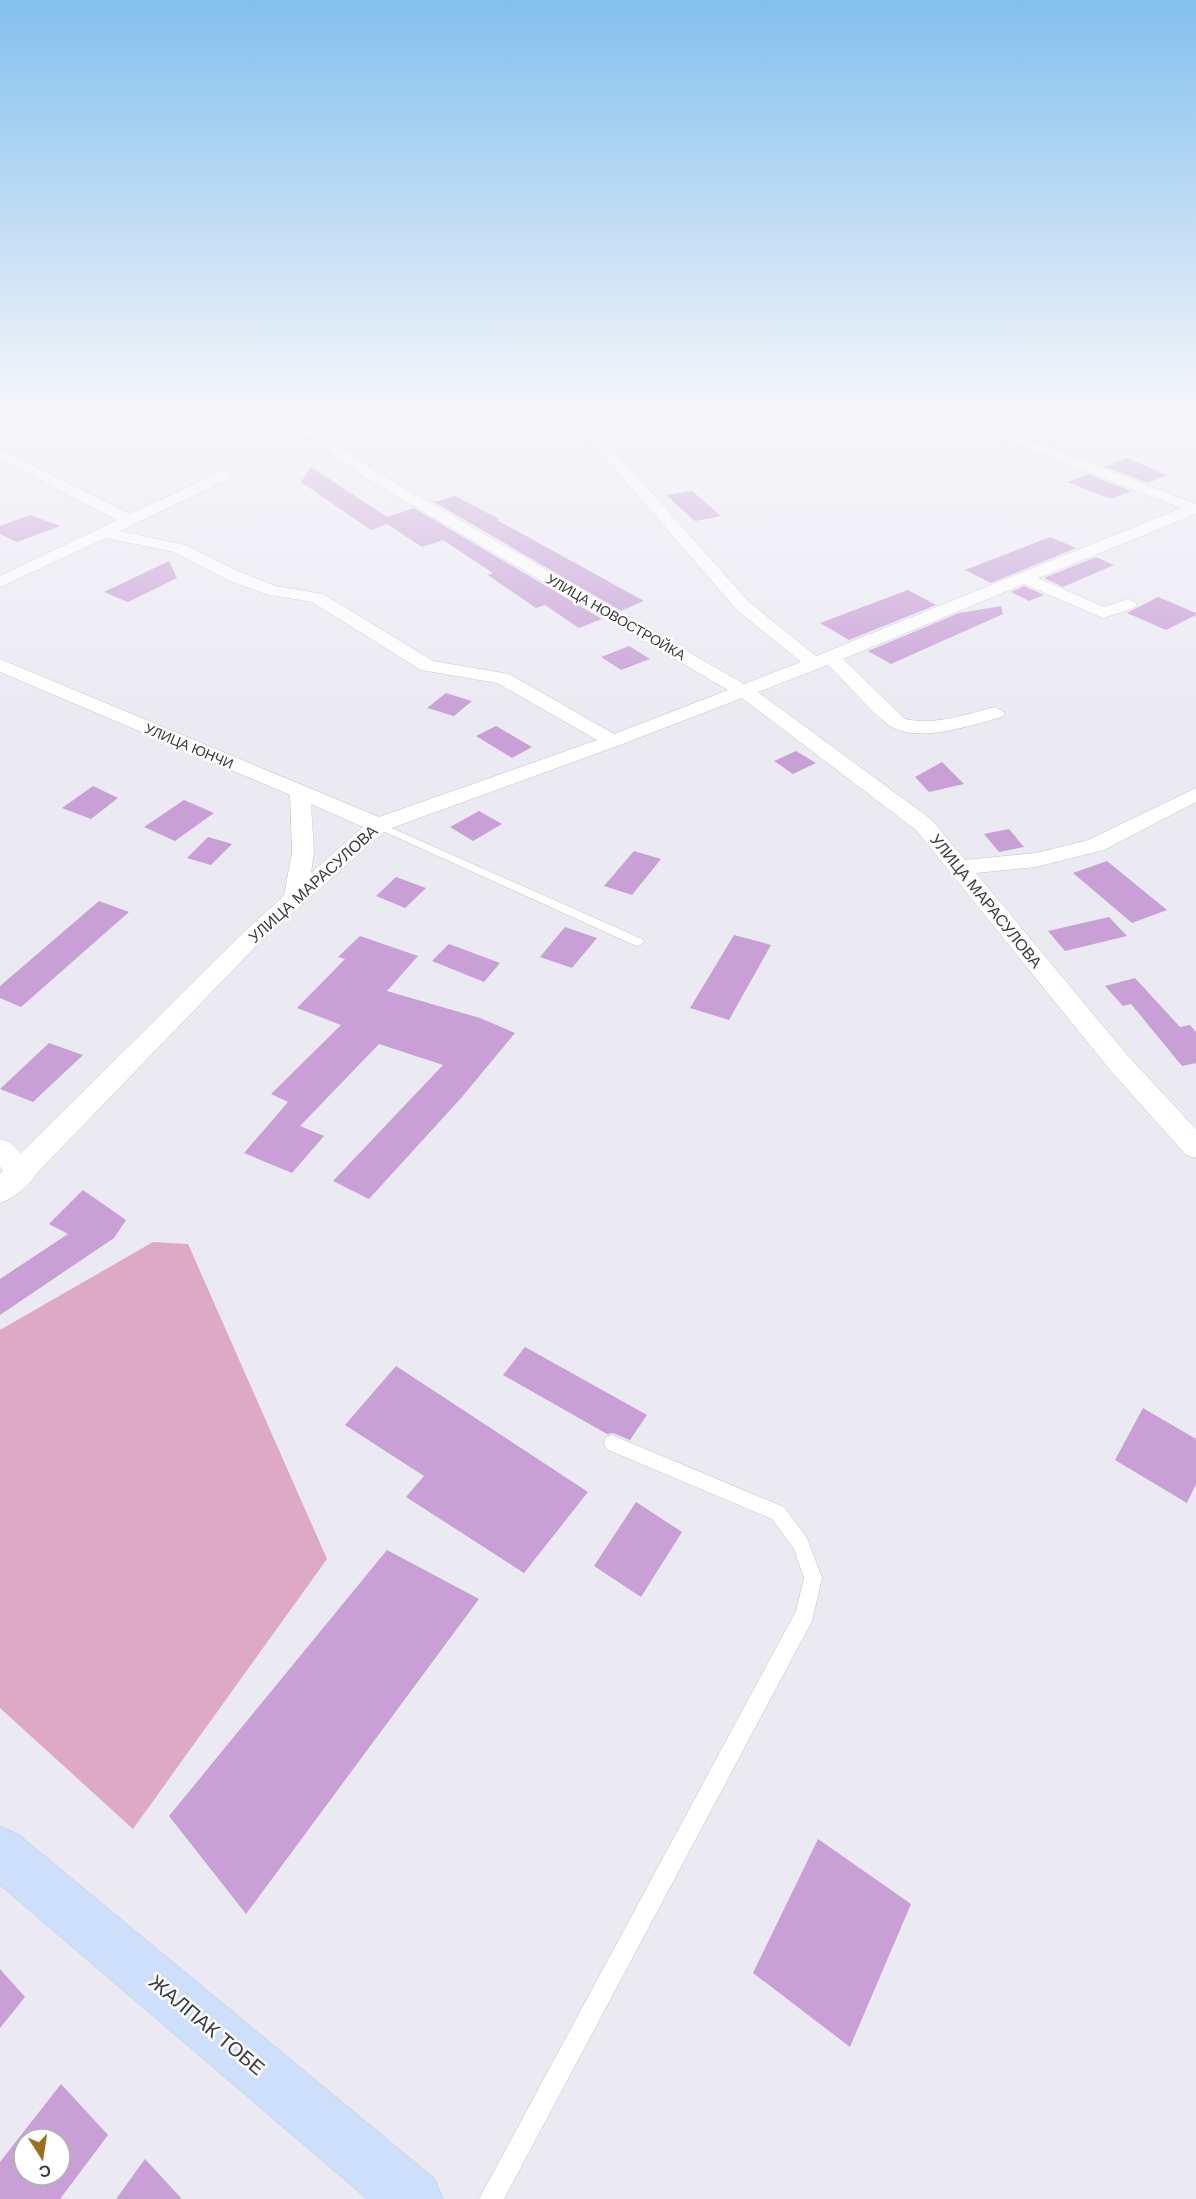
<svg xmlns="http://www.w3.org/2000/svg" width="1196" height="2199" viewBox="0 0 1196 2199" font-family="'DM Sans',sans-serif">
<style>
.green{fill:#dea9c4}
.building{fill:#c8a0d5;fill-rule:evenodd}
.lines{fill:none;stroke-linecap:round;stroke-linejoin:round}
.lane-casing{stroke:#c1c1c9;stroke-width:1}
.street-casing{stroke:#c1c1c9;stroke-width:1}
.primary-casing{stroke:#c8c8c9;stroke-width:1}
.lane{fill:#fff;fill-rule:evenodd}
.street{fill:#fff;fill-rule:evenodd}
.primary{fill:#cedffb;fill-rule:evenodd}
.labels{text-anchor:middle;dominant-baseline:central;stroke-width:5;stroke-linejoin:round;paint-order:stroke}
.far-street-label{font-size:14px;fill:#3c3c3f;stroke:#fff}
.street-label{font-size:16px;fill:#3c3c3f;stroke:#fff}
.near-street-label{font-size:20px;fill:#3c3c3f;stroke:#fff}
</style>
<rect width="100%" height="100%" fill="#ebeaf3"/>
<path class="green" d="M153,1242L188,1244L327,1559L133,1829L0,1708V1330Z"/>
<path class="building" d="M1127,458L1167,475L1148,483L1105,467Z
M311,467L387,517L414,508L602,619L579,628L545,605L536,608L488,575L493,573L443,540L422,547L387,524L371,530L301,482Z
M1088,474L1131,491L1111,499L1067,482Z
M692,491L721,516L695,521L666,495Z
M455,496L499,519L497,520L644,601L621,611L434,502Z
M30,515L60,526L17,542L0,534V526Z
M1050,537L1076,548L991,583L965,570Z
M1096,557L1114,565L1063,587L1044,578Z
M169,561L177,578L128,602L104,592Z
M1024,586L1044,595L1029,601L1011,592Z
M908,590L936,605L849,640L820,623Z
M1158,597L1196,613V615L1166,630L1127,613Z
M1001,606L1003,614L891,664L868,651L959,613Z
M629,646L650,659L621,670L601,657Z
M446,693L472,701L454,716L427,708Z
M496,726L532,747L512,758L476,736Z
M796,751L816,763L793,774L774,761Z
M942,762L964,784L929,792L915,777Z
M93,786L118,798L91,819L62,808Z
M184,800L214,813L175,841L144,827Z
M479,811L502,824L473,841L450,827Z
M1009,829L1024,847L999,852L984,834Z
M208,837L232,844L211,865L187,858Z
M634,851L661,859L632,895L604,886Z
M1107,861L1167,910L1132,923L1073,873Z
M396,877L426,888L405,908L376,896Z
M99,901L129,912L21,1007L0,998V986Z
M1109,917L1127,936L1065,951L1048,931Z
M565,927L597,938L572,968L540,957Z
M734,935L771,945L729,1020L690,1008Z
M360,936L418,956L387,991L480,1018L515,1033L462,1097L369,1199L333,1181L443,1065L379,1044L300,1126L324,1136L292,1173L244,1153L288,1102L271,1094L341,1025L297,1008L345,959L338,957Z
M449,944L500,963L484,982L432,961Z
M1135,978L1180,1027L1190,1025L1196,1032V1063L1182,1066L1131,1004L1123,1006L1105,986Z
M49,1043L83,1055L33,1102L0,1089Z
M83,1190L126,1220L114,1238L0,1315V1279L68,1234L49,1224Z
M525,1347L647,1415L630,1440L613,1433L607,1434L503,1375Z
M396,1366L588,1492L524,1573L406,1497L424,1476L345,1425Z
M1143,1408L1196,1439V1484L1187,1503L1115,1460Z
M636,1502L682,1532L641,1597L594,1566Z
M387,1550L479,1599L246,1914L169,1816Z
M818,1839L911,1904L850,2047L753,1973Z
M0,1969L25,1997L0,2028Z
M61,2084L108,2135L60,2199H0V2162ZM24,2139H60V2175H24Z
M145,2159L182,2199H116Z"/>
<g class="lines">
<g class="lane-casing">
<path id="lane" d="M378,822L642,939L644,942L638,946L634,945L374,827V823Z
M612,1435L784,1507L807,1538L822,1578L812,1621L504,2199H479L796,1611L804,1578L794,1549L772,1519L606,1449L604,1443L606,1437Z"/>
</g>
<g class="street-casing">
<path id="street" d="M11,409H25L5,432L0,433V421Z
M269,409H285L373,470L744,684L801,662L737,610L563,409H577L749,602L816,656L1181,508L929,409H948L1196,504V514L1038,578L1104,607L1128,599L1137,604L1134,608L1103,618L1024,584L843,659L905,719C934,726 967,714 995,707L1005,713L1002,717C972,725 920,743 892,727C878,720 842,678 828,665L758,692L932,820L965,860L1036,853L1088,840L1196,788V802L1104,850L1036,867L976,873L1128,1056L1196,1129V1158L1186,1155L1110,1070L916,830L742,698L620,745L386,830L263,939L37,1173C31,1184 13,1199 0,1203V1174L3,1170L0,1167V1139L10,1142L21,1153L247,929L284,896L292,852L290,795L0,672V659L379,817L597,740L497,683L421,670L312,602L265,594L228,580L174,552L106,538L0,587V576L117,520L0,459V449L130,514L220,472H230L232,475L230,478L120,531L185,545L240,572L275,586L323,594L433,661L509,674L614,734L728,690L363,476ZM311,804L363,827L311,873L314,852Z"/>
</g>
<g class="primary-casing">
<path id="primary" d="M0,1826L18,1834L434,2178L443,2199H367L0,1885Z"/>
</g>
<use href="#lane" class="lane"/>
<use href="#street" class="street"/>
<use href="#primary" class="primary"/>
</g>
<linearGradient id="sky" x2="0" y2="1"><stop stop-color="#83c0ee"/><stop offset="0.57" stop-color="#f6f6fa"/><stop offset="1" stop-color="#f6f6fa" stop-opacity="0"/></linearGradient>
<rect width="1196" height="717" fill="url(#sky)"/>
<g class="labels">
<g class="far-street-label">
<text transform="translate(616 617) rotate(30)">УЛИЦА НОВОСТРОЙКА</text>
<text transform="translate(189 746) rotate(23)">УЛИЦА ЮНЧИ</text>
</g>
<g class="street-label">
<text transform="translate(313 884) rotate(-42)">УЛИЦА МАРАСУЛОВА</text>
<text transform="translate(986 901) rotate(51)">УЛИЦА МАРАСУЛОВА</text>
</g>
<g class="near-street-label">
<text transform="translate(207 2025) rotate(40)">ЖАЛПАК ТОБЕ</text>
</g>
</g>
<g transform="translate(42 2157) rotate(168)"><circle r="28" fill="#ffffff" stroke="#b1b1b2" stroke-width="1.5"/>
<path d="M0-4.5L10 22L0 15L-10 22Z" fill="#9e6d22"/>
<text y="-9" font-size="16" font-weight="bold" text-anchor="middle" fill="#3c3c3f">С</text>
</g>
</svg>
